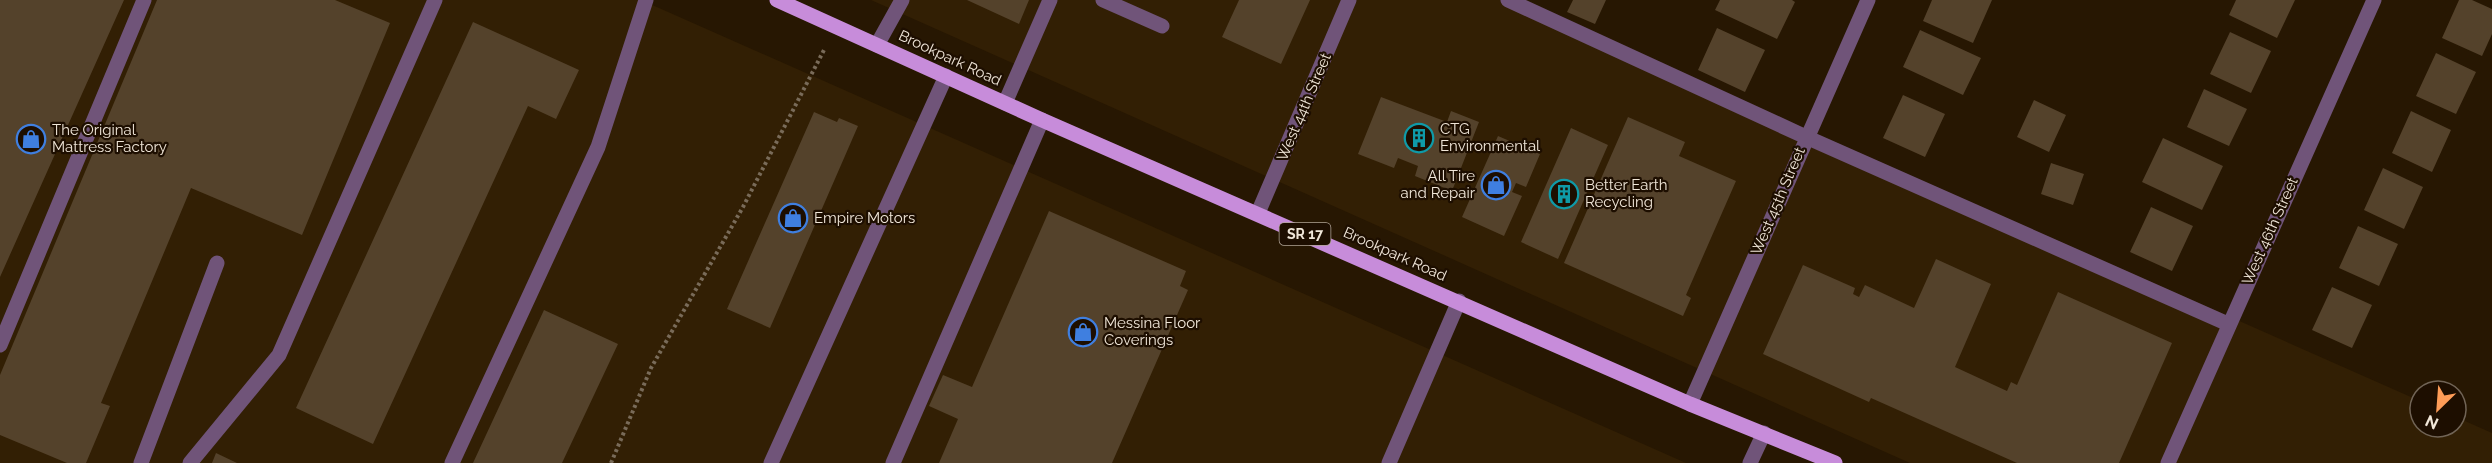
<svg xmlns="http://www.w3.org/2000/svg" width="2492" height="463" viewBox="0 0 2492 463" font-family="Raleway,sans-serif">
<style>
.built{fill:#321f04}
.building{fill:#54422b}
.lines{fill:none;stroke-linecap:round;stroke-linejoin:round}
.path{stroke:#796b59;stroke-width:4;stroke-dasharray:3 3;stroke-linecap:butt}
.minor{stroke:#705479;stroke-width:15}
.major{stroke:#c78cda;stroke-width:15}
.labels{text-anchor:middle;dominant-baseline:central;stroke-width:4.5;stroke-linejoin:round;paint-order:stroke}
.shield{fill:#1d0e00;stroke:#b1a597;stroke-width:1.5}
.shield-label{font-size:14px;font-weight:bold;fill:#f0e6d8}
.street-label{font-size:15px;fill:#f0e6d8;stroke:#1d0e00}
.poi-label{font-size:15px;fill:#f0e6d8;stroke:#1d0e00;text-anchor:start}
</style>
<rect width="100%" height="100%" fill="#271702"/>
<path class="built" d="M0,0H641L1686,463H0Z
M871,0H1514L2420,401V427H2456V417L2492,433V463H1910Z"/>
<path class="building" d="M0,0H124L0,277Z
M157,0H335L390,23L302,235L191,188L101,403L110,406L86,463H67L0,435V375Z
M967,0H1029L1019,24Z
M1239,0H1310L1281,64L1222,37Z
M1573,0H1606L1595,24L1567,12Z
M1720,0H1792L1795,2L1777,39L1715,10Z
M1932,0H1992L1973,43L1923,21Z
M2236,0H2295L2277,38L2229,15Z
M2459,0H2472L2492,9V34L2482,56L2442,38Z
M473,22L579,70L556,119L528,106L373,444L296,408Z
M1717,28L1765,50L1745,92L1698,70Z
M1920,30L1981,58L1963,95L1903,67Z
M2230,32L2271,51L2251,93L2210,74Z
M2436,53L2476,72L2456,114L2416,96Z
M2204,89L2247,109L2229,146L2187,127Z
M1903,95L1945,114L1925,157L1883,138Z
M1381,97L1447,122L1451,111L1479,122L1452,191L1415,176L1418,166L1398,158L1394,168L1358,154Z
M2034,100L2066,115L2049,152L2017,137Z
M2411,111L2451,130L2432,172L2392,153Z
M814,112L837,122L839,118L858,126L770,328L727,309Z
M1628,117L1685,142L1679,156L1736,181L1686,295L1691,298L1683,316L1564,263Z
M1571,128L1608,145L1558,259L1521,242Z
M1498,136L1540,154L1526,187L1516,183L1512,192L1522,196L1504,236L1462,217Z
M2163,138L2223,166L2202,210L2142,182Z
M2051,163L2084,174L2073,205L2041,194Z
M2383,168L2423,187L2404,229L2364,210Z
M2151,207L2193,226L2172,271L2130,252Z
M1049,211L1186,271L1180,286L1188,290L1112,463H939L958,419L929,406L943,375L972,387Z
M2358,226L2398,244L2379,286L2339,268Z
M1936,259L1991,284L1955,367L2007,391L2011,382L2017,385L2058,292L2172,343L2119,463H2017L1871,398L1869,402L1763,354L1803,265L1855,288L1853,294L1859,297L1865,285L1914,308Z
M2332,287L2372,305L2352,348L2312,330Z
M544,310L618,344L562,463H473Z
M216,453L237,463H212Z"/>
<g class="lines">
<path class="path" d="M611,463L651,368L743,207L825,48"/>
<path class="minor" d="M1103,0L1162,26
M1508,0L1806,137L2228,324
M877,45L902,0
M1005,103L1050,0
M1258,213L1349,0
M0,345L144,0
M1690,404L1868,0
M141,463L217,263
M190,463L279,355L435,0
M452,463L598,147L646,0
M771,463L946,76
M893,463L1042,120
M1389,463L1459,301
M1750,463L1764,433
M2168,463L2374,0"/>
<path class="major" d="M777,0L1042,120L1690,404L1835,463"/>
</g>
<defs>
<g id="building-ring" transform="scale(1.5)"><circle r="9.5" fill="#1d0e00" stroke="#0f9aa8" stroke-width="1.5"/><path d="M-4-6H4V6H1V3H-1V6H-4ZM-2.5-4.3h1.7v1.8h-1.7ZM.8-4.3h1.7v1.8H.8ZM-2.5-1h1.7V.8h-1.7ZM.8-1h1.7V.8H.8Z" fill="#0f9aa8"/></g>
<g id="shop-ring" transform="scale(1.5)"><circle r="9.5" fill="#1d0e00" stroke="#3f7fe0" stroke-width="1.5"/><path d="M-5-2.5h2.3a2.7 3.5 0 0 1 5.4 0H5L5.5 6h-11ZM-1.5-2.5h3a1.5 2.3 0 0 0-3 0Z" fill="#3f7fe0"/></g>
</defs>
<g fill-rule="evenodd">
<use href="#building-ring" x="1419" y="138"/>
<use href="#shop-ring" x="31" y="139"/>
<use href="#shop-ring" x="1496" y="185"/>
<use href="#building-ring" x="1564" y="194"/>
<use href="#shop-ring" x="793" y="218"/>
<use href="#shop-ring" x="1083" y="332"/>
</g>
<g class="labels">
<rect class="shield" x="1279.5" y="223" width="51" height="22" rx="4.5"/>
<g class="shield-label">
<text x="1305" y="234">SR 17</text>
</g>
<g class="street-label">
<text transform="translate(950 58) rotate(25)">Brookpark Road</text>
<text transform="translate(1304 107) rotate(-67)">West 44th Street</text>
<text transform="translate(1778 201) rotate(-67)">West 45th Street</text>
<text transform="translate(2270 231) rotate(-66)">West 46th Street</text>
<text transform="translate(1395 254) rotate(24)">Brookpark Road</text>
</g>
<g class="poi-label">
<text x="1440" y="129">CTG<tspan x="1440" dy="17">Environmental</tspan></text>
<text x="52" y="130">The Original<tspan x="52" dy="17">Mattress Factory</tspan></text>
<text x="1475" y="176" text-anchor="end">All Tire<tspan x="1475" dy="17">and Repair</tspan></text>
<text x="1585" y="185">Better Earth<tspan x="1585" dy="17">Recycling</tspan></text>
<text x="814" y="218">Empire Motors</text>
<text x="1104" y="323">Messina Floor<tspan x="1104" dy="17">Coverings</tspan></text>
</g>
</g>
<g transform="translate(2438 409) rotate(205)"><circle r="28" fill="#1d0e00" stroke="#716456" stroke-width="1.5"/>
<path d="M0-4.5L10 22L0 15L-10 22Z" fill="#fe9c57"/>
<text y="-9" font-size="16" font-weight="bold" text-anchor="middle" fill="#f0e6d8">N</text>
</g>
</svg>
